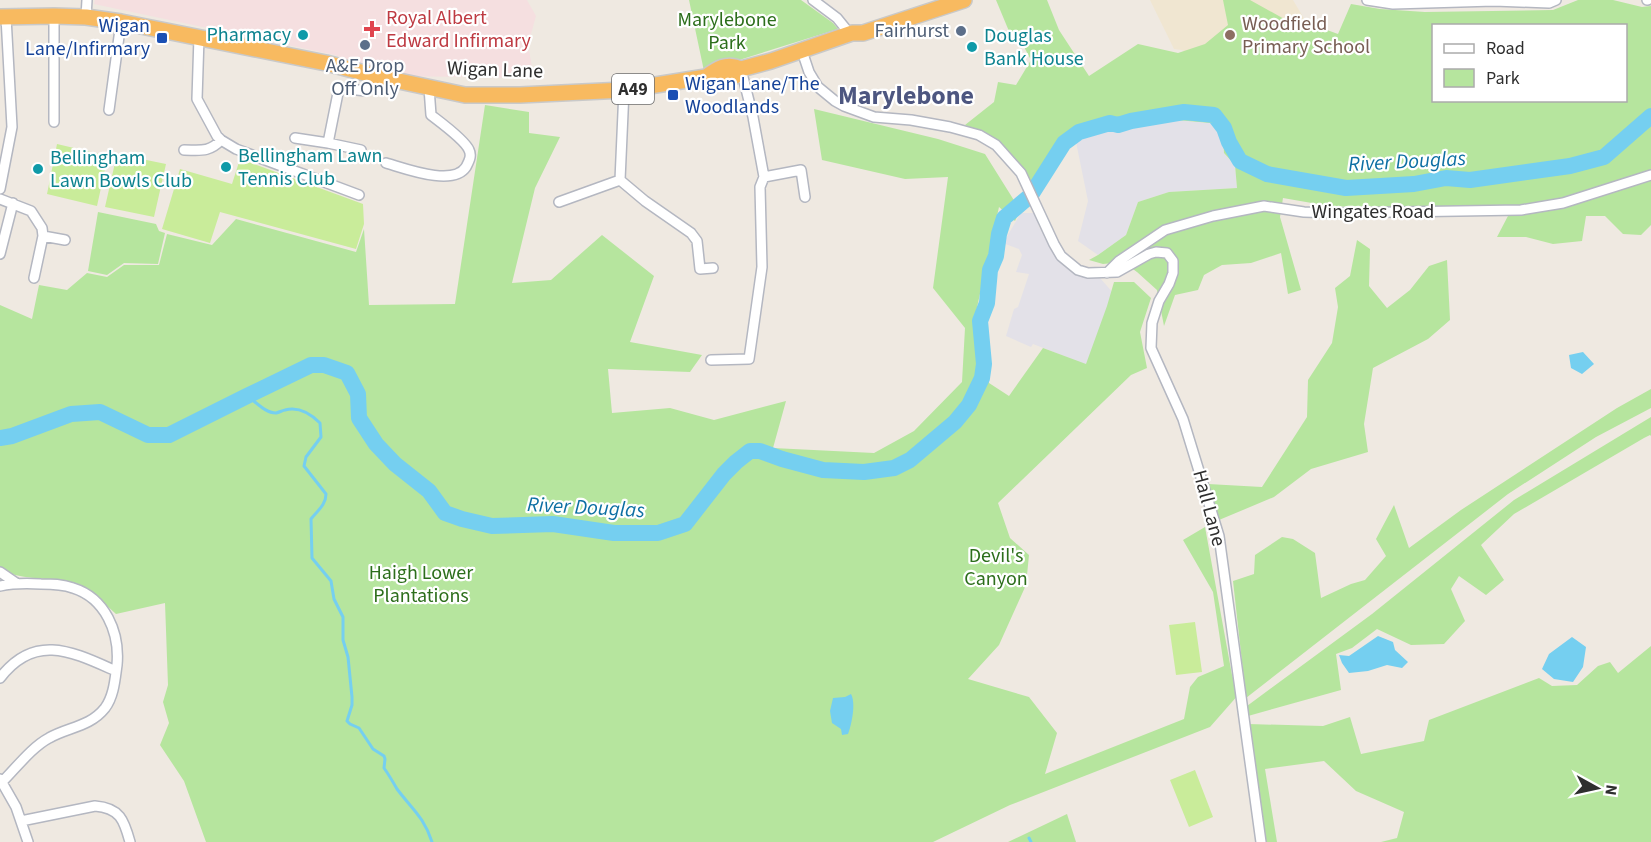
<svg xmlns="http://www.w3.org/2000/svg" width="1651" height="842" viewBox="0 0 1651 842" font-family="'Source Sans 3',sans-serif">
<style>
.industrial{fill:#e3e1e8}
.education{fill:#f0e6d1}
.medical{fill:#f5dfe0}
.green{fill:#b6e59e;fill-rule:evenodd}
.pitch{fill:#c9ec9a}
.water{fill:#75cff0}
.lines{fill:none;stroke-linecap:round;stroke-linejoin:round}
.stream{stroke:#75cff0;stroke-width:3}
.river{stroke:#75cff0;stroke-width:16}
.minor-casing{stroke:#b4b7c1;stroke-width:12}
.trunk-casing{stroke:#c9c9c9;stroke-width:18}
.minor{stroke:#fff;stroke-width:9}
.trunk{stroke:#f8ba60;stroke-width:15}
.health-dot{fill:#e0444e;stroke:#fff;stroke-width:2}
.service-dot{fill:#5c6f8a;stroke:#fff;stroke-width:2}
.culture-dot{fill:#0f9aa8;stroke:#fff;stroke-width:2}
.education-dot{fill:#8d6e63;stroke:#fff;stroke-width:2}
.transit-dot{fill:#1a4fb4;stroke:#fff;stroke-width:2}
.labels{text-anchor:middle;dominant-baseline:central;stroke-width:4.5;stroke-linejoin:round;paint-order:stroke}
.shield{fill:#fff;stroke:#6d6d6d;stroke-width:1.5}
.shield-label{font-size:18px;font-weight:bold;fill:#2e2e2e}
.health-label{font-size:20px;fill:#be3a42;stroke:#fff;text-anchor:start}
.park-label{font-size:20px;fill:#2c6e1b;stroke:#fff}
.education-label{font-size:20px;fill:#785e54;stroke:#fff;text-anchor:start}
.transit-label{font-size:20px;fill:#164399;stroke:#fff;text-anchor:end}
.service-label{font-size:20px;fill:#4e5e75;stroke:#fff;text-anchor:end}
.culture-label{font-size:20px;fill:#0d838f;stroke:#fff;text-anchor:start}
.street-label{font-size:20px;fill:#2e2e2e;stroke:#fff}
.water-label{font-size:21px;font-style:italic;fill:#0d6fa3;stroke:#fff}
.district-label{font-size:26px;font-weight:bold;fill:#4d5680;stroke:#fff}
</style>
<rect width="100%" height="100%" fill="#efe9e1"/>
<path class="industrial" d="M1154,118L1222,124L1224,153L1235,165L1237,188L1169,192L1138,202L1126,235L1098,255L1078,241L1088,201L1076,142L1083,137Z
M1021,213H1035L1039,227L1063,265L1074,274L1100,278L1137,320L1110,382L1069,358L1033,344L1031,347L1006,336L1014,309L1018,307L1029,274L1016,272L1022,255L1019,249L1003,243Z"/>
<path class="education" d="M1150,0H1293L1306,22L1272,57L1200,58L1182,50L1174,49Z"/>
<path class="medical" d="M95,0H527L536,16L528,45L534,78L400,76L381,72L335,55L94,4Z"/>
<path class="green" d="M689,0H801L833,23L838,29L704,71Z
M996,0H1047L1059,30L1089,76L1138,44L1178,53L1205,44L1228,25L1223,0H1250L1286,20L1294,18L1338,34L1351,4L1380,9L1425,12L1553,10L1578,0H1613L1642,7L1651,6V225L1641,235L1623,234L1605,216H1586L1582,241L1553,244L1526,237H1497L1509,214L1496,207L1380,208L1329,206L1283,198L1280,217L1301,290L1288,294L1281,253L1251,263L1222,265L1204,275L1198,290L1175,295L1164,326L1157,290L1137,272L1123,262L1103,264L1089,260L1098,255L1126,235L1138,202L1169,192L1237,188L1235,165L1224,153L1222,124L1154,118L1083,137L1076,142L1030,185L997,142L965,125L994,102L998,82L1016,85L1031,60L1022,43L1011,36ZM1434,26H1626V100H1434Z
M485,105L529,112V133L560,137L535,188L512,283L551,280L602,235L654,276L630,342L702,355L690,372L608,369L612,413L670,408L714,420L786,401L773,448L874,453L914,431L962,382L965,328L933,288L948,177L905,179L822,160L814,109L938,139L985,154L1020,210L1015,221L999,207L976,312L989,333V383L1009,396L1043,348L1086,364L1107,306L1114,282H1134L1151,298L1140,332L1147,368L1131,375L998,503L1010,538L1029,555L1026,585L999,645L968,679L1029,697L1057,733L1045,774L1184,719L1190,687L1198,677L1224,666L1213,592L1183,540L1205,527L1232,675L1239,694L1210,727L1010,805L933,842H206L184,781L160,745L169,723L163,702L168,685L165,603L116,614C100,599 85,587 64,582C40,576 23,581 0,569V305L32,319L39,285L67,290L87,273L107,277L124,265H159L167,234L212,245L236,219L356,252L364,229L369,305L455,304Z
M98,212L156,224L159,231L165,233L158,264L124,263L107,275L88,271Z
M1357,240L1370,249L1369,286L1387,308L1410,290L1429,266L1447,260L1450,320L1428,339L1373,368L1364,424L1368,452L1311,469L1274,497L1219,520L1208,484L1262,487L1307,417L1308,380L1332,343L1338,307L1335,288L1350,276Z
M1651,389V408L1596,437L1508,494L1246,698L1233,581L1254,574L1255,555L1282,537L1293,539L1315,553L1321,598L1351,584L1365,580L1386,556L1376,539L1394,505L1409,548L1461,510L1617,408Z
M1651,417V436L1650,435L1644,438L1514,514L1481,545L1504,580L1486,595L1459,576L1451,589L1465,621L1444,644L1411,645L1377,629L1352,648L1336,654L1341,690L1248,716L1247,706L1372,614L1514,500Z
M1651,646V842H1381L1397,838L1404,812L1356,791L1324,761L1265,769L1277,842H1263L1248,724L1323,726L1350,717L1361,754L1424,741L1429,720L1539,678L1552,686L1577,685L1598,666L1610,662L1618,673Z
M1067,814L1076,842H1008Z"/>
<path class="pitch" d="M57,144L108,156L97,206L47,194Z
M117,154L166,164L154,217L105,207Z
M240,159L363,204L364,224L356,249L220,212L210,243L162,229L180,169L232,184Z
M1195,622L1202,672L1176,675L1169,625Z
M1195,770L1213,817L1189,827L1170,780Z"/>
<path class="water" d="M1583,352L1594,364L1582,374L1571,368L1569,355Z
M21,428L28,433L25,439L0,443V433H9Z
M1378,636L1393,642L1395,650L1408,662L1402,668L1387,665L1368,671L1349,673L1342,663L1339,655L1349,656Z
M1572,637L1586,647L1583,667L1573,682L1554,679L1542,669L1549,654Z
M851,694C856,703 852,723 848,734L842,735L841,729L832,723L830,711L833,698L845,697Z"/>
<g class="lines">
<path class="stream" d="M247,396C255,401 265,413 276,413C277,413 284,410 285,410C299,406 311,414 320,423L321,437L306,457L304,466L326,494C326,505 317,511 311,519L312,558L331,581L334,599L343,617V640L348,657L352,697V705L347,721L350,724L359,728L373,749L384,756L385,759L384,768C389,775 393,782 397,789C412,809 424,817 432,842
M1029,838L1031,842"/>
<path class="river" d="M0,438L12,436L71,414L100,412L148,435H169L247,396L311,365H324L347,373L358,394L359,418L376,444L395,464L429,491L445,513L462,519L492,526L553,524L614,533H658L685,524L724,474L736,462L750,451H760L782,459L823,470L864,472L894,468L910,460L955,422L969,405L982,378L984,364L980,321L987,303L990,270L996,256L999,234L1004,218L1031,195L1064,143L1079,132L1110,123L1118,125L1131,121L1184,112L1214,115L1224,128L1229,142L1240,161L1267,174L1346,188L1414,184L1446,178L1470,180L1570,166L1604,157L1651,116"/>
<g class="minor-casing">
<path id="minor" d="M813,0L837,18L850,34
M1367,0L1393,4L1494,1L1549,3L1556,0
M1647,0H1648
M54,16V122
M86,17L87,0
M199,37L197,99L217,136L221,140L236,149L359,195
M802,51L809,72L818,87L835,101L844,106L874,117L911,120L950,127L979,135L996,145L1021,173L1054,244L1061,256L1078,270L1088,273L1117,272L1149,254L1156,252L1167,253L1173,261V273L1169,284L1159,301L1152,323L1151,348L1183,419L1219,536L1261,842
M624,90L620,180L645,201L691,233L697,241L700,269L713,268
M109,110L121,22
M295,138L328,143L361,150
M328,143L339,88L366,91L375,86L380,77
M184,150C199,150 209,153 221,140
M386,163C404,168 453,187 466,167C469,161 472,156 469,150C465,140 440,122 431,115L429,88
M764,177L801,170L805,197
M0,189L12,127L6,17
M0,199L31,211L42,228L43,236L34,278
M559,202L620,180
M43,236L65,240
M0,254L13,203
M1107,273L1119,261L1165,230L1213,216L1264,206L1304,212L1334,213L1521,210L1563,203L1651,175
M711,360L749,359L762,267L760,187L764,177L753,117L741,69
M0,572L16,583
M0,586C14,583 26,583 41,584C52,584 62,584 73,588C105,598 120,632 117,665C115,679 114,696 105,708C90,727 68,727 49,738C32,747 16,768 2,782
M0,678C35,632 73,652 116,671
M0,779L16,807L28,842
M21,821L95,806C120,808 124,820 130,842"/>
</g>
<g class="trunk-casing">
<path id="trunk" d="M0,17L54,16L86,17L121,22L326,63L380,77L465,95H520L624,90L706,77L720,80L735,76L741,69L771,61L852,33H863L964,0
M706,77C717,69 727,62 741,69"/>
</g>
<use href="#minor" class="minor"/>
<use href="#trunk" class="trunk"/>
</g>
<path class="health-dot" d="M369 20h6v6h6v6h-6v6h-6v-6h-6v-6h6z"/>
<g class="service-dot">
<circle cx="961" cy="31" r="6"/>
<circle cx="365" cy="45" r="6"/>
</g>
<g class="culture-dot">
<circle cx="303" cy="35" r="6"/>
<circle cx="972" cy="47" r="6"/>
<circle cx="226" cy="167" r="6"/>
<circle cx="38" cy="169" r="6"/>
</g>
<circle class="education-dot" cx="1230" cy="35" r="6"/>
<g class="transit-dot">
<rect x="156" y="32" width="12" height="12" rx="3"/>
<rect x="667" y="89" width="12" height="12" rx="3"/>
</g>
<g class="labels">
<rect class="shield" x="612" y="74" width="42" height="30" rx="4.5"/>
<g class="shield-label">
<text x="633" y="89">A49</text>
</g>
<g class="health-label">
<text x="386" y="18">Royal Albert<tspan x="386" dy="23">Edward Infirmary</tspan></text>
</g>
<g class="park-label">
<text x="727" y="20">Marylebone<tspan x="727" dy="23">Park</tspan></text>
<text x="996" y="556">Devil's<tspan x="996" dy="23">Canyon</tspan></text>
<text x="421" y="573">Haigh Lower<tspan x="421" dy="23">Plantations</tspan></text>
</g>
<g class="education-label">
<text x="1242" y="24">Woodfield<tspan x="1242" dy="23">Primary School</tspan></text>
</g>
<g class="transit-label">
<text x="150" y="26">Wigan<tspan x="150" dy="23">Lane/Infirmary</tspan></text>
<text x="685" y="84" text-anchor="start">Wigan Lane/The<tspan x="685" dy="23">Woodlands</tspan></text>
</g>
<g class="service-label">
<text x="949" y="31">Fairhurst</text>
<text x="365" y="66" text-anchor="middle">A&amp;E Drop<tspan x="365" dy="23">Off Only</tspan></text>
</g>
<g class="culture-label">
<text x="291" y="35" text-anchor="end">Pharmacy</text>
<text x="984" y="36">Douglas<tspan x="984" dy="23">Bank House</tspan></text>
<text x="238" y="156">Bellingham Lawn<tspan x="238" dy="23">Tennis Club</tspan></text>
<text x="50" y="158">Bellingham<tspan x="50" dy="23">Lawn Bowls Club</tspan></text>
</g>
<g class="street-label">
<text transform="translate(495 70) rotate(2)">Wigan Lane</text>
<text x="1373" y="212">Wingates Road</text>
<text transform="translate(1209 508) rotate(75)">Hall Lane</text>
</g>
<g class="water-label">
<text transform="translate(1407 161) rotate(-3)">River Douglas</text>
<text transform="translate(586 507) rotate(3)">River Douglas</text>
</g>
<g class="district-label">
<text x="906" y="95">Marylebone</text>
</g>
</g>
<rect x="1432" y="24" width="195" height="78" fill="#ffffff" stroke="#ababab" stroke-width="1.5"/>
<rect x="1444" y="44" width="30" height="9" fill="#ffffff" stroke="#ababab" stroke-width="1.5"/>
<text x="1486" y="54" font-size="18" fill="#2e2e2e">Road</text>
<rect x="1444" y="69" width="30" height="18" fill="#b6e59e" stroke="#ababab" stroke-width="1.5"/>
<text x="1486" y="84" font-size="18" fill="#2e2e2e">Park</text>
<g transform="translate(1597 788) rotate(98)" stroke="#ffffff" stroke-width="4.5" paint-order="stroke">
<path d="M0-4.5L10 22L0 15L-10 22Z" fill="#2e2e2e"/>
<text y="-9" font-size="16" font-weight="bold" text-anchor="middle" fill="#2e2e2e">N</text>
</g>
</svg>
